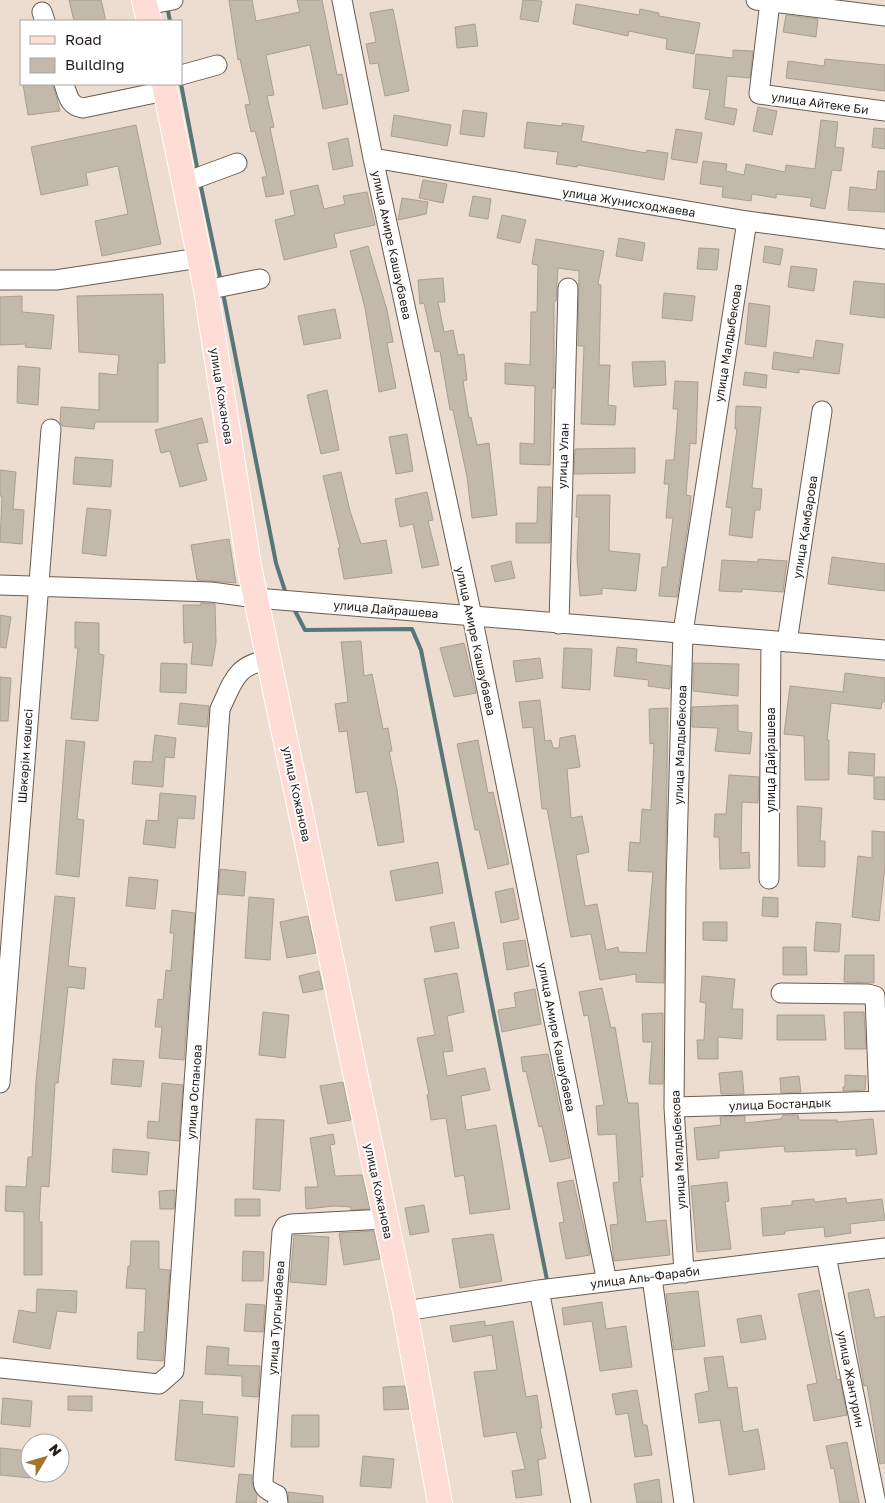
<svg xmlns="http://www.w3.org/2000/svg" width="885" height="1503" viewBox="0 0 885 1503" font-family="'Golos Text',sans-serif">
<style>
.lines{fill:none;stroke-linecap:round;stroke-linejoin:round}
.stream{stroke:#577678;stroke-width:4}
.building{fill:#c3b9aa;stroke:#a99f91}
.minor-casing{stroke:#695d51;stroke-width:21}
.major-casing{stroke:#fff;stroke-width:26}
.minor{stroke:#fff;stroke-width:19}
.major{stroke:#feddd7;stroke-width:24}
.labels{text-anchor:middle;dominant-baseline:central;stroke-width:4;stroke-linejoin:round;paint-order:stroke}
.street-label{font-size:12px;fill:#241e1a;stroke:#fff}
</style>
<rect width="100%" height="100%" fill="#ecddd0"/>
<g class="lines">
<path class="stream" d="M167,6L170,21
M181,84L198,172
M200,182L221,282
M224,298L276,563L286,594
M293,607L305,630L412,629L421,650L548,1285"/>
</g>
<path class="building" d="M69,0H101L106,21H74Z
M229,0H252L256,21L300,12L297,0H322L337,75L342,74L348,104L323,109L310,45L266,55L274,95L267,96L274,127L270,128L284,194L266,197L262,177H267L255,131L251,132L245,105L250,104L240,59L238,60Z
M523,0L542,1L538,22L520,19Z
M576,4L639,15L640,9L659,13V16L700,23L694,54L666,49L667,39L629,31L628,36L573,24Z
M393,9L409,91L385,96L378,63L370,64L366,44L376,42L370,13Z
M786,15L818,19L816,37L783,32Z
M475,24L478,46L457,48L455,27Z
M733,50L753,51L750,78L727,76L724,107L737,109L734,125L705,119L710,90L693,88L696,54L733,58Z
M825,59L885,65V91L786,78L788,61L824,66Z
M23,84H53L60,111L28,115Z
M758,107L777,111L772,135L753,131Z
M463,110L487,113L484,137L460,134Z
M394,115L451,125L447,146L391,136Z
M821,120L838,122L835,147L844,148L841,171L832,170L825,209L810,206L812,198L776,194V198L752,194L751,201L722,197L723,187L700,184L703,161L727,164L726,171L744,175L746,164L785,172L786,165L815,169Z
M527,122L562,126V123L584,126L581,141L646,153L647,150L668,153L664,180L578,165L577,167L556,164L558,152L524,148Z
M136,125L161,244L102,256L95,221L128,214L118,166L86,173L88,185L41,195L31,147Z
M874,128L885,129V149L872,147Z
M676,129L702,133L697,163L671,159Z
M348,138L353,166L333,170L328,143Z
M878,171H885V212L848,210L850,187L876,190Z
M423,180L447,184L443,203L419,198Z
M318,185L324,209L345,204L343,196L367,192L375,225L334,234L337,247L284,260L275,220L295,215L290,191Z
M473,196L491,199L488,219L469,216Z
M402,198L428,202L426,214L398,220Z
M502,215L526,220L520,243L497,238Z
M619,238L645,243L642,261L616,256Z
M536,239L604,251L598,284L601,285L599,365H610L608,405L616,406L615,425L581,424L584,346H578L579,271L558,268L556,301H554V388H552L550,465L520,464V443L534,444L535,386L505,384V363L530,365L531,312H537L538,265L532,264Z
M368,246L387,310L393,342L387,343L396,388L379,392L365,308L350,251Z
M765,246L783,249L780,265L763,262Z
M699,248L719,249L717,270L697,269Z
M791,266L817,269L814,291L788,287Z
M443,278L445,302H438L444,332L453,330L458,355L464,354L467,380L463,381L469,418L471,417L477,445L489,443L497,515L472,518L467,477L453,410H450L440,351L435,352L424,303L420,304L418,280Z
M854,281L885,284V318L850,314Z
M664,293L695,296L692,321L662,318Z
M163,294L165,363H158V422H95L94,429L62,426L60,422L61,407L99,410V373L117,375L119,355L79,352L77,296Z
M22,296V312L54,315L51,349L25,347L26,344L0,345V297Z
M749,303L770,306L766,347L745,344Z
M335,309L341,338L304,345L298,316Z
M816,340L843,344L839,374L799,369V373L772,369L774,352L813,358Z
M665,361L666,385L634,387L632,362Z
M18,366L40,368L38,405L17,403Z
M745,372L767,375L766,388L743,385Z
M675,381L698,382L696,444L690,443L686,495L691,496L689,518L677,597L659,596L662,567H667L673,518H666L669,484H664L666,460H674L678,409H673Z
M327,390L339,450L321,454L307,395Z
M736,406L761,407L752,488L762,489L760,510H755L752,538L729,535L732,508L726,507L737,429H735Z
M202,418L208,442L197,444L207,480L180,487L170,451L161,453L155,430Z
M407,434L413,471L396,474L389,437Z
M635,448V473L574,474L575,449Z
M75,457L113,460L111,487L73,484Z
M0,470L16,472L13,509L24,510L22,544L0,542L2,496H0Z
M341,472L350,511L361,544L386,540L392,573L344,579L338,548H340L323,476Z
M538,487H551L550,543H516V523H537Z
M427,492L433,520L428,521L439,565L422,568L413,524L400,527L395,499Z
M577,495H610L609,551L640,554L636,591L602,588V594L580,596L577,557L579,517H576Z
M87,508L111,510L106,556L82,553Z
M229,539L236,583L197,580L191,545Z
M832,557L885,564V591L828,584Z
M758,559L787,561L783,592L742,589V592L719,591L722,560L758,562Z
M511,561L515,578L495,582L491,566Z
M201,603L215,604L216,642L212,666L191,664L193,642L184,643L183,605H201Z
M0,615L11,617L6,648L0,647Z
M75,622L99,623V654L104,655L98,721L71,719L78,648H75Z
M361,641L364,676L372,674L383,729L388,728L392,751H389L397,790L404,842L378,846L367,791L356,793L347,731L339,732L335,704L348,702L341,642Z
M464,643L476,693L454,697L440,648Z
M617,647L637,649L636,662L671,666L670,689L648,686L649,680L614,676Z
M564,648L592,649L590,690L562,688Z
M540,658L543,678L516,682L513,661Z
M161,663L187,664L186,693L160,692Z
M693,663L739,664L738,696L693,691Z
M845,673L885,678V702H882L881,709L831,703L827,740H829V780H805L804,736L784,734L790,686L843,692Z
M0,677L11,678L8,721H0Z
M540,700L545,741L551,740L553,748H559L560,738L575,735L580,767L567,769L571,818L582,816L589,852L576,855L585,906L597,904L606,950L618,947L619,952L646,953L653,872L628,871L630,842L640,843L642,809L651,810L654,743L650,744L649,709L668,708L664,983L636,982V974L600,980L591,934L571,937L547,809H542L533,727L523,728L519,702Z
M180,703L209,706L207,727L178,724Z
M738,705V731L752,733L750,754L715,751L718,728L692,727V707Z
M155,735L176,738L174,758L165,757L163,787L132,784L134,761L152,762Z
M66,740L85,742L77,819L84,820L79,877L56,874Z
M478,740L488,793L493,792L509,864L488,869L479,830H475L457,744Z
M849,752L875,754L874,776L848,774Z
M729,775L759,777L758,803L742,802L741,853L749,852L750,868L720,869L719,837H714L715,814H726Z
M874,777H885V800L874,799Z
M160,793L196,796L194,819L178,818L175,848L143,844L146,820L158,821Z
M797,806L822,808L820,841H825V867L798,866Z
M872,831L885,832V866L879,921L852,917L858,856L872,858Z
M438,862L443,893L396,901L390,871Z
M220,869L246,872L244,896L218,894Z
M129,877L158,880L155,909L126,906Z
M513,888L519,919L501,923L495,892Z
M55,896L75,898L68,966L86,968L84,989L68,987L58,1083H55L49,1187L41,1186L39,1222H42V1275H24V1212L5,1211L6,1186L26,1187L28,1157H32L36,1081Z
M249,897L274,899L270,960L245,958Z
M763,897L778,898V917L762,916Z
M172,910L195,913L184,1060L159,1058L162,1027H155L158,999L163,1000L166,970L171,971L174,933H170Z
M308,916L316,953L287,958L280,922Z
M454,922L459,948L435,952L430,927Z
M703,922H727V941L703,940Z
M816,922L841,924L839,952L814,951Z
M525,940L529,966L507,970L503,943Z
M783,947H806L807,975H783Z
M845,955H874V983L844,982Z
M319,971L323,989L303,993L299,976Z
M457,973L464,1012L447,1016L453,1051L443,1052L447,1076L485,1068L490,1090L461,1096L466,1130L496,1125L510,1209L470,1214L464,1175L455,1177L446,1118L431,1120L427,1095L429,1094L417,1038L435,1035L424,979Z
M702,976L735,979L732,1009H743L742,1039L718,1037V1059H698L697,1040H704L706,1003L700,1002Z
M602,988L611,1028L615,1027L628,1103H638L643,1177H640L646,1222L666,1220L670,1255L614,1261L610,1225L618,1224L613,1183L619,1182L616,1134L598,1135L596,1106L604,1105L588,1015L584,1016L579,992Z
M535,989L541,1024L502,1032L498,1010L516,1007L514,993Z
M263,1012L289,1015L285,1058L259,1055Z
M844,1012H864L866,1049H845Z
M663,1013V1084H649L652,1042H643L642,1014Z
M777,1015H824L826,1040H777Z
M548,1054L570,1158L550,1162L542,1126L539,1127L526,1071L523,1072L521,1057Z
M113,1059L144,1061L141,1087L111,1084Z
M742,1071L744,1094H721L719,1073Z
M845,1075L866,1076L865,1090L843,1091V1087H845Z
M799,1076L801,1092L781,1093L780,1078Z
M343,1082L351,1120L328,1124L320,1086Z
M162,1083L183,1085L179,1141L147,1138L148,1121L159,1122Z
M783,1115H798L799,1120H837V1122L873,1119L877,1154L856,1156V1149L785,1152L784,1146L719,1151V1158L697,1160L694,1128L721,1125L720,1117L745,1116V1123L781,1119Z
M256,1119L284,1120L280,1191L253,1189Z
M333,1134L335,1144L330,1145L335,1176L362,1175L370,1209L351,1210V1207L334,1206L306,1209L305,1187H318L310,1138Z
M113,1149L149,1152L147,1175L112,1172Z
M573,1180L590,1255L566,1259L559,1223L564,1222L557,1183Z
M727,1182L729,1201L725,1202L731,1249L697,1252L691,1186Z
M175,1190L174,1209H160L159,1191Z
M846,1198L847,1203L882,1199L885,1220L850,1224L851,1233L825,1237L824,1227L785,1231V1234L763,1236L761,1208L792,1205V1201L814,1199L815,1202Z
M235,1199H260V1216H235Z
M424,1205L429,1232L410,1235L405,1208Z
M374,1231L380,1259L344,1265L339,1233Z
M493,1234L502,1281L460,1288L452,1239Z
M294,1235L329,1237L326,1285L290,1282Z
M131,1241H159V1269L170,1270L163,1361L137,1359L138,1332H144L146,1289L126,1288L128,1266H130Z
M243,1251L264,1252L263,1281H242Z
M37,1289L77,1291L76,1313L57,1311L50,1349L13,1342L19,1310L36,1313Z
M869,1289L875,1318L885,1316V1463L880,1464L867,1385L864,1386L848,1293Z
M819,1290L837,1380L840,1379L847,1415L814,1421L807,1385L817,1383L798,1294Z
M698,1291L705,1346L674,1350L666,1294Z
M602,1302L606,1329L626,1326L632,1367L600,1371L592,1321L564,1325L562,1308Z
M246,1304L265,1305L263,1332L244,1331Z
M761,1315L766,1339L741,1343L737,1319Z
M485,1321V1326L513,1321L526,1397L537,1395L542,1428H540L546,1458L538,1460L542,1495L516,1498L512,1471L525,1469L516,1432L484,1437L474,1372L497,1370L492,1335L453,1342L450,1326Z
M207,1346L229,1348L228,1365L260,1366L258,1397L242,1396V1376L205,1374Z
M723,1356L728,1388L737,1387L743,1432L758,1429L765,1469L729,1475L720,1420L699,1423L695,1394L709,1391L704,1358Z
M405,1386L409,1409L384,1410L383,1387Z
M637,1390L643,1425H647L652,1455L635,1457L628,1413L616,1415L612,1394Z
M68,1396H92V1411L68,1410Z
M3,1398L32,1401L30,1427L1,1424Z
M180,1400L203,1402L202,1414L238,1417L234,1467L175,1460Z
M292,1415H319V1447H291Z
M847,1442L853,1472L859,1503H840L834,1468L831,1469L826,1446Z
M0,1448L30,1451V1478L0,1475Z
M363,1456L394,1459L391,1488L360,1486Z
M239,1474L252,1475V1486L257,1495L256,1503H236Z
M659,1479L662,1503H637L634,1484Z
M288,1492L323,1496V1503H289Z"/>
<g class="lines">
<g class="minor-casing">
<path id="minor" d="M342,0L373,158L472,616L607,1282
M756,0L885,16
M770,2L759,94L885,111
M146,5L173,0
M42,12L45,21
M181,75L217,65
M64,84C68,96 69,106 83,108L165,91
M373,158L747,221L885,239
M183,183L237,163
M0,280H56L199,258
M206,290L260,279
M0,585L211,592L256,598L885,650
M559,624L568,288
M787,642L822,411
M769,879L771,641
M781,993L868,994L875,996L879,1101
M0,1083L51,429
M674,1107L885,1101
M826,1256L876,1503
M684,1273L674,1107L676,886L683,632L747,221
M652,1278L684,1503
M539,1290L581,1503
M405,1311L539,1290L885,1248
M0,1368L159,1384L174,1371L220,709C233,682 236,664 269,660
M278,1503L277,1495C269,1491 263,1489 263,1480L282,1232L285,1226L291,1224L385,1219"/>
</g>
<g class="major-casing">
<path id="major" d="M144,0L149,21
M164,84L206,290L249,566L405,1311L440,1503"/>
</g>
<use href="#minor" class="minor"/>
<use href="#major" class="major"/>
</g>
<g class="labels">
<g class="street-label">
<text transform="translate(820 103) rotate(8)">улица Айтеке Би</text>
<text transform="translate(629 202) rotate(9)">улица Жунисходжаева</text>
<text transform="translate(392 245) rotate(78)">улица Амире Кашаубаева</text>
<text transform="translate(728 343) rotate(-81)">улица Малдыбекова</text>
<text transform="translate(222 396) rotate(81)">улица Кожанова</text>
<text transform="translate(563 456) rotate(-88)">улица Улан</text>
<text transform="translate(805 527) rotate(-81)">улица Қамбарова</text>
<text transform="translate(386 609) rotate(5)">улица Дайрашева</text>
<text transform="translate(476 641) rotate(78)">улица Амире Кашаубаева</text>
<text transform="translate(680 745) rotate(-88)">улица Малдыбекова</text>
<text transform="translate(25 756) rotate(-86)">Шәкәрім көшесі</text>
<text transform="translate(770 760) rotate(-90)">улица Дайрашева</text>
<text transform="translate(297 794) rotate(78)">улица Кожанова</text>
<text transform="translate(557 1037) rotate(79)">улица Амире Кашаубаева</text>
<text transform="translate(194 1092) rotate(-86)">улица Оспанова</text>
<text transform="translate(780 1104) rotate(-2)">улица Бостандык</text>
<text transform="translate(678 1150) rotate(-93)">улица Малдыбекова</text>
<text transform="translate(379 1191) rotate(78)">улица Кожанова</text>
<text transform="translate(645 1277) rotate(-7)">улица Аль-Фараби</text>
<text transform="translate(276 1318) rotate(-86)">улица Тургынбаева</text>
<text transform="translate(851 1379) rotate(79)">улица Жантурин</text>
</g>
</g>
<rect x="20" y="20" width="162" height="65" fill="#ffffff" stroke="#a7a5a3"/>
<rect x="30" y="36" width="25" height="8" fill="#feddd7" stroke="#a7a5a3"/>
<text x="65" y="45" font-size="15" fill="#241e1a">Road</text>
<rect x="30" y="58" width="25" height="15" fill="#c3b9aa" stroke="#a7a5a3"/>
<text x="65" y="70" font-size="15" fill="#241e1a">Building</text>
<g transform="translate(45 1458) rotate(52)"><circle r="24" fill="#ffffff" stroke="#a7a5a3"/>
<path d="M0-4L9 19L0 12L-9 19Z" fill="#a6742b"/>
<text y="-8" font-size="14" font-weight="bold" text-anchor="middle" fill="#241e1a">N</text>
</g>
</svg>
